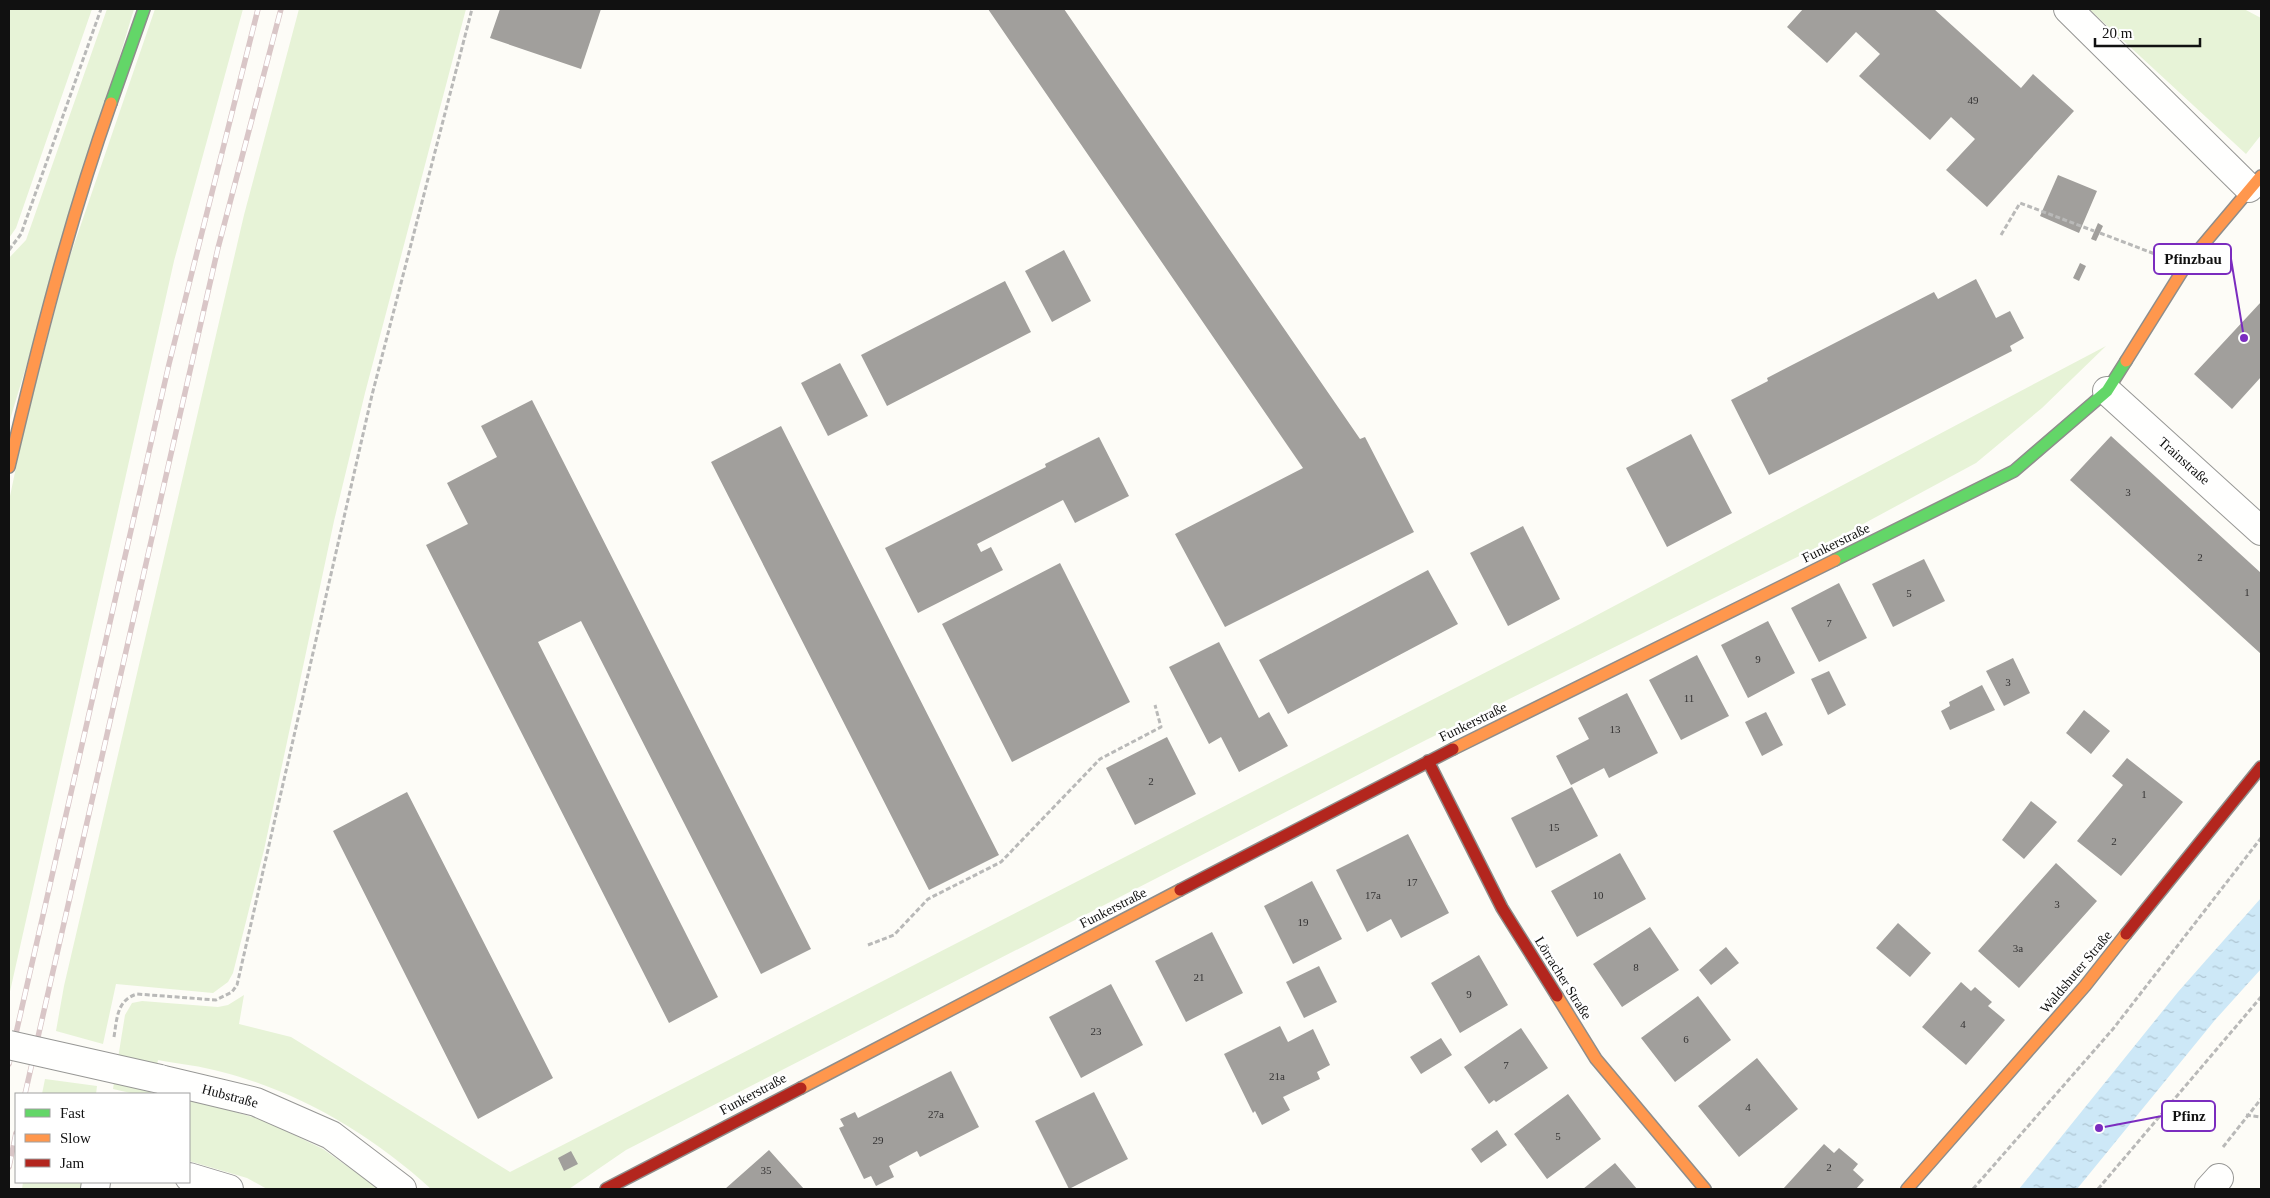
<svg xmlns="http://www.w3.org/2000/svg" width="2270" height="1198" viewBox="0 0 2270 1198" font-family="'Times New Roman',serif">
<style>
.grass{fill:#e7f3d7}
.water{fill:url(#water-ripples)}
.building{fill:#a19f9c}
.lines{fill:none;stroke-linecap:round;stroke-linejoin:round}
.street-casing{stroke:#979795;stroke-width:30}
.fast-casing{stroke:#8e8d8b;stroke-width:14}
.slow-casing{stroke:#8e8d8b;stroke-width:14}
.jam-casing{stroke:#8e8d8b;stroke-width:14}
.path{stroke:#b9b9b8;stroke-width:3;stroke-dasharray:5 2.5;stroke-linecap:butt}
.street{stroke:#fffffe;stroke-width:28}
.fast{stroke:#63d668;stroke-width:11}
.slow{stroke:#ff974d;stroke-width:11}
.jam{stroke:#b3261e;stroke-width:11}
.rail-casing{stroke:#d9c6c7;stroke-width:5.5}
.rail{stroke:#fff;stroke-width:4;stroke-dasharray:11;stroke-linecap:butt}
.street-bridge-casing{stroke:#979795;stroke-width:30;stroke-linecap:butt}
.street-bridge{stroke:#fffffe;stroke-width:28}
.labels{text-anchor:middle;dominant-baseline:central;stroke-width:5;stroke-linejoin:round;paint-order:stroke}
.number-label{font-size:11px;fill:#353434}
.street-label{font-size:14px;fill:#111;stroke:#fff}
.leader{fill:none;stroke:#7b2cbf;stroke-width:2}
.callout-dot{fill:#7b2cbf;stroke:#fff;stroke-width:2}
.callout{fill:#fff;stroke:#7b2cbf;stroke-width:2}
.callout-label{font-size:15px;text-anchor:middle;font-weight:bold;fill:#111}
</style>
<defs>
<pattern id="water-ripples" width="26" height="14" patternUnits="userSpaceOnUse" patternTransform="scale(1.25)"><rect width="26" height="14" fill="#cde8f7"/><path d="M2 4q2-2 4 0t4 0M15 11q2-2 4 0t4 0" fill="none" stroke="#afc6d3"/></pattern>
</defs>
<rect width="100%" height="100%" fill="#fdfcf7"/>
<path class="grass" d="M9,9H92L16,228L9,238Z
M107,9H134L9,423V258L26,240Z
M155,9H243L174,261L9,996V501L25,424L67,265Z
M299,9H466L365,393L334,521L264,850L233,973L228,982L213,993L116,984L103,1044L56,1031L64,986L244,215Z
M2089,9H2244L2261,18V135L2246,154Z
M2106,346L2042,408L1976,463L1852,530L1426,740L626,1150L569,1189H431C372,1135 300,1092 222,1072C201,1066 179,1064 158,1060L151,1093L160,1094H135L113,1089L125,1015L132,1003L142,1001L218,1007L228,1005L244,995L239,1024L291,1037L510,1172L1582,623Z
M45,1079L97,1086L96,1094H42Z
M189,1099L263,1120L323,1149L379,1189H267L247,1178L189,1161Z
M23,1182H82L81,1189H22Z"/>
<path class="water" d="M2261,898V969L2215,1020L2077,1189H2019L2178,992Z"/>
<path class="building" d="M500,9H601L581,69L490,38Z
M988,9H1064L1360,439L1365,437L1414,532L1225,627L1175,534L1303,468Z
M1803,9H1934L2021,88L2033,74L2074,111L1987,207L1946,170L1975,139L1951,117L1930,140L1859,76L1880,54L1856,32L1827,63L1787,27Z
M2058,175L2097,191L2079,233L2040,216Z
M2098,223L2103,226L2096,241L2091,239Z
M1064,250L1091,301L1052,322L1025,271Z
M2080,263L2086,266L2079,281L2073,278Z
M1976,279L1996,318L2010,311L2024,338L2010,346L2012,351L1769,475L1731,400L1768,381L1767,378L1934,292L1938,299Z
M1005,281L1031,332L887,406L861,355Z
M2261,302V377L2232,409L2194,374Z
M840,363L868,416L828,436L801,383Z
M532,400L811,949L761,974L581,621L538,642L718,997L669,1023L426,545L468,524L447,483L497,457L481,426Z
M781,426L999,855L929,890L711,462Z
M1691,434L1732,513L1667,547L1626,468Z
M2111,436L2261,573V654L2070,480Z
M1099,437L1129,496L1075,523L1063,500L977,544L981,552L991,547L1003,570L918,613L885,548L1046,467L1045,464Z
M1523,526L1560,599L1508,626L1470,553Z
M1924,559L1945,601L1893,627L1872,584Z
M1060,563L1130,702L1012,762L942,624Z
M1428,570L1458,624L1288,714L1259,660Z
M1839,583L1867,638L1819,662L1791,608Z
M1768,621L1795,673L1748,698L1721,645Z
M1219,642L1259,718L1269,712L1288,746L1239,772L1221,737L1209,744L1169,667Z
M1697,655L1729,716L1681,740L1649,680Z
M2013,658L2030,693L2004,706L1986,671Z
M1829,671L1846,705L1828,715L1811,679Z
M1982,685L1995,710L1950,730L1941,711L1950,706L1949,702Z
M1627,693L1658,753L1609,778L1604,768L1571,785L1556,756L1589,739L1578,718Z
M2084,710L2110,731L2091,754L2066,733Z
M1766,712L1783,745L1762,756L1745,722Z
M1167,737L1196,794L1135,825L1106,768Z
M2127,758L2183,802L2121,876L2077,841L2123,785L2112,776Z
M1572,787L1598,836L1536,868L1511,818Z
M407,792L553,1078L478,1119L333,831Z
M2031,801L2057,822L2024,859L2002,840Z
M1408,834L1449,913L1401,938L1391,919L1367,932L1336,870Z
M1620,853L1646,899L1577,937L1551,891Z
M2056,863L2097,901L2019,988L1978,951Z
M1312,881L1342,939L1293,964L1264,906Z
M1898,923L1931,953L1910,977L1876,948Z
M1650,927L1679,970L1622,1007L1593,964Z
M1212,932L1243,993L1186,1022L1155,961Z
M1726,947L1739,963L1711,985L1699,970Z
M1479,955L1508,1005L1460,1033L1431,983Z
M1319,966L1337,1002L1304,1018L1286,982Z
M1961,982L1971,991L1975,987L1992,1002L1988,1006L2005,1020L1966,1065L1922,1027Z
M1111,984L1143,1045L1081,1078L1049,1017Z
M1698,996L1731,1040L1675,1082L1641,1038Z
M1280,1026L1288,1042L1313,1029L1330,1065L1317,1072L1320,1079L1283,1097L1290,1110L1262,1125L1255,1111L1253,1113L1224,1054Z
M1521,1028L1548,1068L1496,1102L1494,1100L1489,1104L1464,1067Z
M1441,1038L1452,1055L1421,1074L1410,1057Z
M1757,1058L1798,1109L1739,1157L1698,1106Z
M951,1071L979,1127L920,1157L917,1151L889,1166L894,1177L876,1186L871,1176L864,1179L839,1128L844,1126L840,1119L855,1112L858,1118Z
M1094,1092L1128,1159L1069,1189L1035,1121Z
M1568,1094L1601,1139L1547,1179L1514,1134Z
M1497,1130L1507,1145L1481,1163L1471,1149Z
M1824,1144L1834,1153L1839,1148L1858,1164L1853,1170L1864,1180L1856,1189H1783Z
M769,1150L804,1189H725Z
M571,1151L578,1164L564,1171L558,1158Z
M1615,1163L1637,1189H1583Z"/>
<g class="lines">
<g class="street-casing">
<path id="street" d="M2068,9L2249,188
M2107,391L2261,531
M160,1079L256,1102L331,1135L402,1189
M189,1177L229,1189
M95,1189L96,1182
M2209,1189L2219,1178"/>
</g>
<g class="fast-casing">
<path id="fast" d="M111,103L144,9
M1835,560L2014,471L2107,391L2126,361"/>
</g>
<g class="slow-casing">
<path id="slow" d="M2126,361L2186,265L2261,176
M9,467C38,344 69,222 111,103
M1453,749L1835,560
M1557,996L1596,1059L1705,1189
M801,1088L1180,890
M1907,1189L2085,986L2126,934"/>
</g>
<g class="jam-casing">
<path id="jam" d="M1428,761L1502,908L1557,996
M1180,890L1453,749
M2126,934L2261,767
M606,1189L801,1088"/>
</g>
<path class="path" d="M2100,233L2155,254
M2001,235L2020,203L2094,231
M9,250L21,234L101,9
M868,945L894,935L928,899L1001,862L1100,759L1161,727L1155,705
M114,1037C117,1018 117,1000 137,994L216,1000L232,992L237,985L372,395L472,9
M2246,1115L2261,1117
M2223,1147L2261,1099
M1973,1189L2113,1029L2261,838
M2098,1189L2261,997"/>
<use href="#street" class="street"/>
<use href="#fast" class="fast"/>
<use href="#slow" class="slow"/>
<use href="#jam" class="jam"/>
<g class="rail-casing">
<path id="rail" d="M9,1064L169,364L258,9
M25,1094L218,248L281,9
M9,1167L16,1133"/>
</g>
<use href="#rail" class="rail"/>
<g class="street-bridge-casing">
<path id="street-bridge" d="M9,1045L160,1079"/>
</g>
<use href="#street-bridge" class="street-bridge"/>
</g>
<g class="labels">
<g class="number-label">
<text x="1973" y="100">49</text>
<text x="2128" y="492">3</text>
<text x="2200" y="557">2</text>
<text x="2247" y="592">1</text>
<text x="1909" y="593">5</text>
<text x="1829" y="623">7</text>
<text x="1758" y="659">9</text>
<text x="2008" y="682">3</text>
<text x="1689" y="698">11</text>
<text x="1615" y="729">13</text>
<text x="1151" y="781">2</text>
<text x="2144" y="794">1</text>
<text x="1554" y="827">15</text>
<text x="2114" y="841">2</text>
<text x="1412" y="882">17</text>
<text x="1373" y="895">17a</text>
<text x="1598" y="895">10</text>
<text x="2057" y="904">3</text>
<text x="1303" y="922">19</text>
<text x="2018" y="948">3a</text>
<text x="1636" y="967">8</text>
<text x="1199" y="977">21</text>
<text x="1469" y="994">9</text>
<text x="1963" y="1024">4</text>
<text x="1096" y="1031">23</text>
<text x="1686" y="1039">6</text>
<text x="1506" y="1065">7</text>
<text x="1277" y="1076">21a</text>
<text x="1748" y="1107">4</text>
<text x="936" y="1114">27a</text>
<text x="1558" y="1136">5</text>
<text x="878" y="1140">29</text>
<text x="1829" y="1167">2</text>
<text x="766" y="1170">35</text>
</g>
<g class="street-label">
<text transform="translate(2184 461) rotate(42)">Trainstraße</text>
<text transform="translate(1836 543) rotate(-26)">Funkerstraße</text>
<text transform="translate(1473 722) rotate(-26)">Funkerstraße</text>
<text transform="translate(1113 908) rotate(-27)">Funkerstraße</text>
<text transform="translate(2076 972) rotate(-50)">Waldshuter Straße</text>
<text transform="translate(1563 978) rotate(58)">Lörracher Straße</text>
<text transform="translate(753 1094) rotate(-28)">Funkerstraße</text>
<text transform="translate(230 1096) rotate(15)">Hubstraße</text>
</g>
</g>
<path class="leader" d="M2244 338L2231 259M2099 1128L2162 1116"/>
<g class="callout-dot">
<circle cx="2244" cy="338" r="5"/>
<circle cx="2099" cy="1128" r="5"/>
</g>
<g class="callout">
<rect x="2154" y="244" width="77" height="30" rx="5"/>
<rect x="2162" y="1101" width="53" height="30" rx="5"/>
</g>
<g class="callout-label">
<text x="2193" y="264">Pfinzbau</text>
<text x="2189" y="1121">Pfinz</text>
</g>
<rect width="2270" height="1198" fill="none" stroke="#111111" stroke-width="20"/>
<rect x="15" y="1093" width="175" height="90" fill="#ffffff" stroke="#a0a0a0"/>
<rect x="25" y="1109" width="25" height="8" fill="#63d668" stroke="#a0a0a0"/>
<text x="60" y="1118" font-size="15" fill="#111111">Fast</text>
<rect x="25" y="1134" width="25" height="8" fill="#ff974d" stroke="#a0a0a0"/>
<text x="60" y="1143" font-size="15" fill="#111111">Slow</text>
<rect x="25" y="1159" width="25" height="8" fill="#b3261e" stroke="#a0a0a0"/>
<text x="60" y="1168" font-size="15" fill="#111111">Jam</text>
<path d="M2095 38v8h105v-8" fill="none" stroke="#111111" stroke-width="2.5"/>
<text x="2102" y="38" font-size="15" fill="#111111" stroke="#ffffff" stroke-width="4" paint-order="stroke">20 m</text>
</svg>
